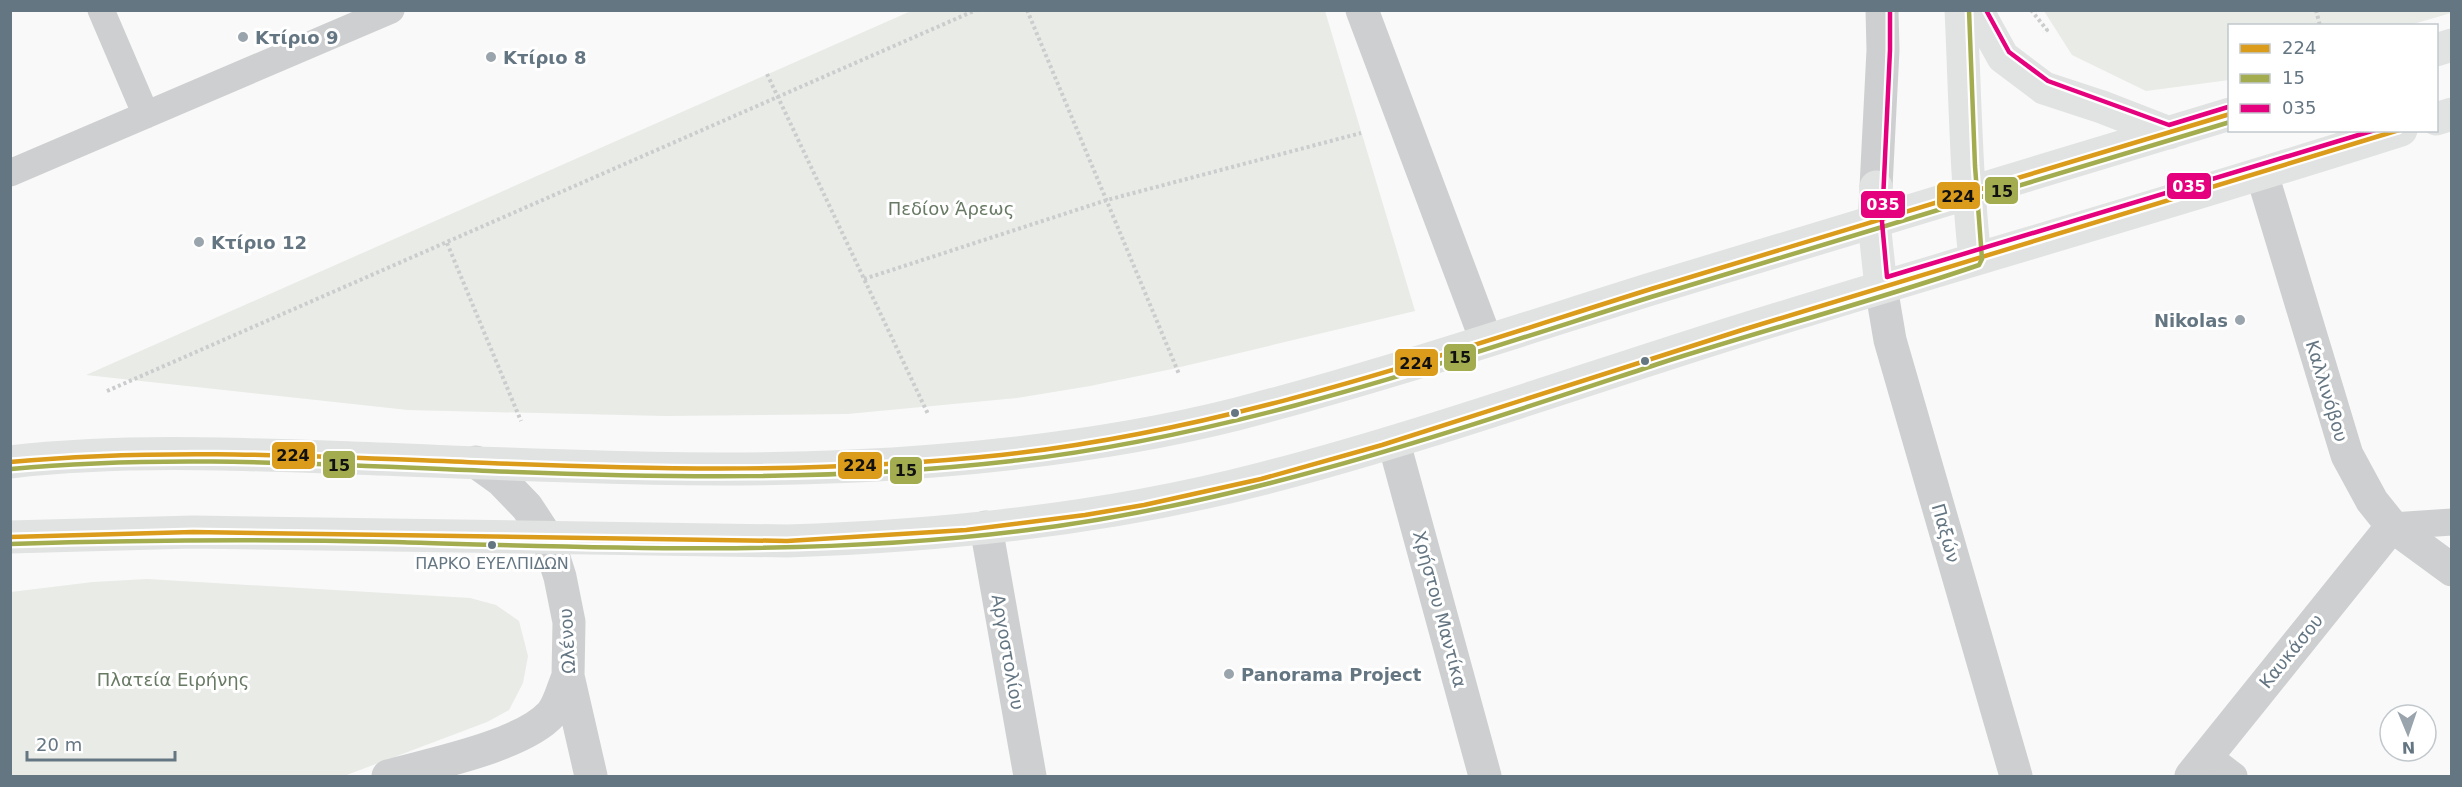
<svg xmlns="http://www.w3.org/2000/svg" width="2462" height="787" viewBox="0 0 2462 787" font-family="'DejaVu Sans',sans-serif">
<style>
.green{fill:#e8ebe6}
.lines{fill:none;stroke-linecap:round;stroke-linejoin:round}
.path{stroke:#cbcccd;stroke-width:4;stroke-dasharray:3 3;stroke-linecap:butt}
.lane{stroke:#cecfd0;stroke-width:27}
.street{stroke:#cecfd0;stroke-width:33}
.secondary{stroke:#e1e2e2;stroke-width:33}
.bus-1-casing{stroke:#fff;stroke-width:9}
.bus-2-casing{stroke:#fff;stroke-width:9}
.bus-3-casing{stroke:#fff;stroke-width:9}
.bus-1{stroke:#da9c1a;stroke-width:4.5}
.bus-2{stroke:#a3ad4f;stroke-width:4.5}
.bus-3{stroke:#e5007d;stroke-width:4.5}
.poi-dot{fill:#99a4ac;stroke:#fff;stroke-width:2}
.bus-dot{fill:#657683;stroke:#fff;stroke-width:2}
.labels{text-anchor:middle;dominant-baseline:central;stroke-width:6;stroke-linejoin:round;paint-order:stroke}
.bus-label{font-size:16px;fill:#657683;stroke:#fff}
.poi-label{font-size:18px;font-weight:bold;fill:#657683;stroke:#fff;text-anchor:start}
.park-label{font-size:18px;fill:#687a64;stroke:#fff}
.street-label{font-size:18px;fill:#657683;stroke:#fff}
.line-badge{stroke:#fff;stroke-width:2}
.badge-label{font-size:16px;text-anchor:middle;font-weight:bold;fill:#fff}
.pale-badge-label{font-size:16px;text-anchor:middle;font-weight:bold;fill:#111}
</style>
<rect width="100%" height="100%" fill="#f9f9f9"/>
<path class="green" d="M2451,10V13L2410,25L2230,26L2229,80L2146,91L2072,55L2044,11Z
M911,11H1325L1415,311L1172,369L1090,386L1017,398L847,414L665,416L408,410L86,375Z
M147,579L470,598L496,605L519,621L528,656L523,683L509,710L487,722L344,776H11V592L93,582Z"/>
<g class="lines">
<path class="path" d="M1027,10L1179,374
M2031,10L2047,30L2043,32
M2316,10L2320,26
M767,74L928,414
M447,243L521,421
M864,279L1107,200L1361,133
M107,391L976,10"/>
<path class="lane" d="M101,10L146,115
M10,173L391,10
M2392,526L2452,522
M2208,756L2234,776"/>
<path class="street" d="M1362,10L1486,340
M2262,174L2347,455L2372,501L2392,526L2452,570
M1876,187L1883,50L1882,10
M1881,287L1890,340L2016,776
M1394,443L1485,776
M476,462L501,480L527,507L548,539L560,577L569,622L568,676L591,776
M986,527L1030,776
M388,776C431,764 522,746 551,714C559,705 563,688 568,676
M2191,776L2392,526"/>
<path class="secondary" d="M1961,10C1965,93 1966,177 1975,259
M1977,10L2003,57L2044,88L2102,107L2169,133
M2436,50L2452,45
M2436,119L2452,114
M1876,187L1874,222L1881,287
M10,462C124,449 238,454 352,458C545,465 740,477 933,461C1034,453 1138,439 1237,414C1376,378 1514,332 1651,289C1844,229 2037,174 2230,114
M10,537L193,532L787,541C945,536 1107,519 1261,479C1423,437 1582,380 1742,330C1961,262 2182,200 2401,130"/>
<g class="bus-1-casing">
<path id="bus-1" d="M10,462C170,447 329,457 489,463C660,470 831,473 1001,455C1225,431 1437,356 1651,289C1844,229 2037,173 2230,114
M10,537L193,532L787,541L966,530L1085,515L1144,505L1261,479L1382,445L1742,330L2399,130"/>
</g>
<g class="bus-2-casing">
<path id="bus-2" d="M11,469C170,454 330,465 489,471C664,478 838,481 1012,461C1233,436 1441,363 1651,297C1844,237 2037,181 2230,122
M10,544C138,540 266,539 394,542C605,548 818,557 1028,530C1246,503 1454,431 1661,363C1767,329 1874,301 1979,265L1982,259L1975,166L1969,10"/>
</g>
<g class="bus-3-casing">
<path id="bus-3" d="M1890,10V50L1882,222L1887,277L2375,130
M1986,10L2009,52L2048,81L2169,125L2228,107"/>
</g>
<use href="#bus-1" class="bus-1"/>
<use href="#bus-2" class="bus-2"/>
<use href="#bus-3" class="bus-3"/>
</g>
<g class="poi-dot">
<circle cx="243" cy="37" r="6"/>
<circle cx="491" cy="57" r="6"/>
<circle cx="199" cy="242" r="6"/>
<circle cx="2240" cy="320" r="6"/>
<circle cx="1229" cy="674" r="6"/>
</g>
<g class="bus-dot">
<circle cx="1645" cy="361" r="5"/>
<circle cx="1235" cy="413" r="5"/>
<circle cx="492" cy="545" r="5"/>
</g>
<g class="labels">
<g class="bus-label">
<text x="492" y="563">ΠΑΡΚΟ ΕΥΕΛΠΙΔΩΝ</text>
</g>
<g class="poi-label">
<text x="255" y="37">Κτίριο 9</text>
<text x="503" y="57">Κτίριο 8</text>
<text x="211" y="242">Κτίριο 12</text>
<text x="2228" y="320" text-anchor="end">Nikolas</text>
<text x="1241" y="674">Panorama Project</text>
</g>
<g class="park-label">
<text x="951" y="208">Πεδίον Άρεως</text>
<text x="173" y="679">Πλατεία Ειρήνης</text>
</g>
<g class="street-label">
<text transform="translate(2327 391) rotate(73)">Καλλινόβου</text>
<text transform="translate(1946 533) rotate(74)">Παξών</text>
<text transform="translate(1440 609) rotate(75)">Χρήστου Μαντίκα</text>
<text transform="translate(567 641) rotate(-93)">Ωλένου</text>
<text transform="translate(2291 651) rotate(-51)">Καυκάσου</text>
<text transform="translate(1008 652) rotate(80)">Αργοστολίου</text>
</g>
</g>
<g class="line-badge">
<rect x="2166" y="172" width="46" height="28" rx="6" fill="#e5007d"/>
<rect x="1984" y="176" width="35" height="29" rx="6" fill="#a3ad4f"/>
<rect x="1936" y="181" width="45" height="29" rx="6" fill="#da9c1a"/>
<rect x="1860" y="190" width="46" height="29" rx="6" fill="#e5007d"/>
<rect x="1443" y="343" width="34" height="29" rx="6" fill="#a3ad4f"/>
<rect x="1394" y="348" width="45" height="29" rx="6" fill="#da9c1a"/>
<rect x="271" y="441" width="45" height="29" rx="6" fill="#da9c1a"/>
<rect x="322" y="450" width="34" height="29" rx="6" fill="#a3ad4f"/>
<rect x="837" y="451" width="46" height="29" rx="6" fill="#da9c1a"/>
<rect x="889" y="456" width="34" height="29" rx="6" fill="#a3ad4f"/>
</g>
<g class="badge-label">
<text x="2189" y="192">035</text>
<text x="1883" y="210">035</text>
</g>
<g class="pale-badge-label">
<text x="2002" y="197">15</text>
<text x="1958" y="202">224</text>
<text x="1460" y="363">15</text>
<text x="1416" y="369">224</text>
<text x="293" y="461">224</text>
<text x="339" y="471">15</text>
<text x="860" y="471">224</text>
<text x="906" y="476">15</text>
</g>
<rect width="2462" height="787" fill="none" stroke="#657683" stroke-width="24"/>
<rect x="2228" y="24" width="210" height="108" fill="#ffffff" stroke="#c1c8cd" stroke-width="1.5"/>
<rect x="2240" y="44" width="30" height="9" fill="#da9c1a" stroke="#c1c8cd" stroke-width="1.5"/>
<text x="2282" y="54" font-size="18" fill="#657683">224</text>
<rect x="2240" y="74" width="30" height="9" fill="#a3ad4f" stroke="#c1c8cd" stroke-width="1.5"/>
<text x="2282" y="84" font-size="18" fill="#657683">15</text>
<rect x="2240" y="104" width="30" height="9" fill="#e5007d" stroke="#c1c8cd" stroke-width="1.5"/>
<text x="2282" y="114" font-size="18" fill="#657683">035</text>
<g transform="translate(2408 733) rotate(178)"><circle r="28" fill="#ffffff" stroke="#c1c8cd" stroke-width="1.5"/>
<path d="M0-4.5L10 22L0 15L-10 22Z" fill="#99a4ac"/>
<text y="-9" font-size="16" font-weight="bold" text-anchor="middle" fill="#657683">N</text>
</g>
<path d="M27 751v9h148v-9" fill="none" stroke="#657683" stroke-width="3"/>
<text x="36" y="751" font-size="18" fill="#657683" stroke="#ffffff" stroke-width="4.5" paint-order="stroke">20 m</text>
</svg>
